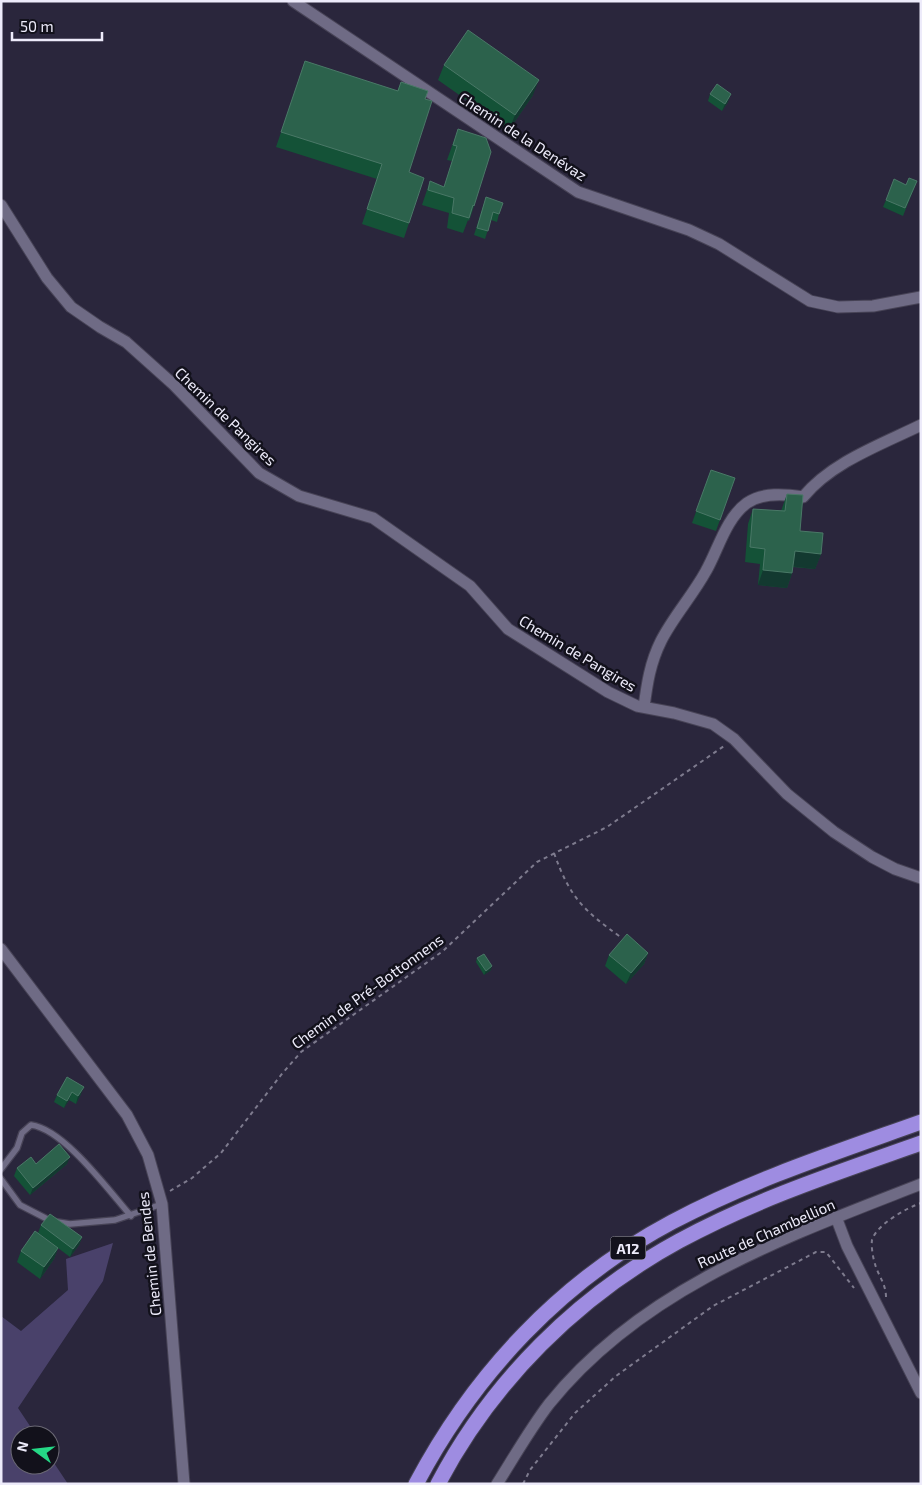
<svg xmlns="http://www.w3.org/2000/svg" width="922" height="1485" viewBox="0 0 922 1485" font-family="'Exo 2',sans-serif">
<style>
.green{fill:#49416a}
.lines{fill:none;stroke-linecap:round;stroke-linejoin:round}
.service-casing{stroke:#474356;stroke-width:8}
.minor-casing{stroke:#474356;stroke-width:13}
.motorway-casing{stroke:#474356;stroke-width:17}
.path{stroke:#7e7b8e;stroke-width:2;stroke-dasharray:4 4;stroke-linecap:butt}
.service{stroke:#6f6b85;stroke-width:5.5}
.minor{stroke:#6f6b85;stroke-width:11}
.motorway{stroke:#9e8ce1;stroke-width:15}
.wall{fill:#145237}
.shaded-wall{fill:#133930}
.building{fill:#2c624c;stroke:#4a7867}
.labels{text-anchor:middle;dominant-baseline:central;stroke-width:5;stroke-linejoin:round;paint-order:stroke}
.shield{fill:#12111b;stroke:#abaab7;stroke-width:1}
.shield-label{font-size:14px;font-weight:bold;fill:#edebfa}
.street-label{font-size:15px;fill:#edebfa;stroke:#12111b}
</style>
<rect width="100%" height="100%" fill="#2a263c"/>
<path class="green" d="M113,1243L103,1281L18,1408L36,1435H20V1465H50V1457L68,1484H1V1316L21,1331L68,1290L66,1259Z"/>
<g class="lines">
<g class="service-casing">
<path id="service" d="M1,1169L17,1148L22,1133L31,1125C64,1129 109,1191 131,1216
M1,1179L20,1205L51,1221L70,1224L115,1220L162,1204"/>
</g>
<g class="minor-casing">
<path id="minor" d="M293,1L578,192L689,230L719,244L810,301L838,307L873,306L921,297
M1,205L47,278L71,307L100,327L126,342L174,385L259,473L299,496L373,518L470,586L508,629L608,692L637,706L674,713L713,724L734,739L787,794L834,832L872,857L895,869L921,878
M644,707C647,684 650,663 661,641C673,617 693,595 706,571C718,550 726,518 747,503C763,492 785,494 803,497C832,462 880,445 921,425
M1,949L127,1115L148,1155L162,1204L184,1484
M836,1217L847,1246L921,1393
M497,1484C514,1457 530,1429 549,1404C643,1287 786,1237 921,1184"/>
</g>
<g class="motorway-casing">
<path id="motorway" d="M416,1484C474,1374 561,1281 672,1222C751,1180 837,1152 921,1122
M438,1484C492,1381 578,1296 679,1241C756,1199 839,1172 921,1143"/>
</g>
<path class="path" d="M554,853C570,898 584,911 622,938
M170,1191L192,1178L221,1153L281,1075L301,1052L443,951L537,862L607,827L724,746
M886,1297C886,1284 878,1275 875,1264C873,1258 871,1246 872,1240C877,1224 907,1208 921,1203
M523,1484L530,1470L575,1413L616,1376L713,1306L816,1252H826L854,1288"/>
<use href="#service" class="service"/>
<use href="#minor" class="minor"/>
<use href="#motorway" class="motorway"/>
</g>
<path class="wall" d="M305,61L397,91L401,82L425,99L409,172V223L404,238L362,224L377,179L276,147Z
M444,65L533,95L509,130L438,80Z
M710,94L728,102L722,111L708,101Z
M458,129L474,206L469,221L468,220L463,233L447,228L449,213L422,205L430,181L444,187L452,161L447,160Z
M917,181L903,216L883,207L886,200L906,185Z
M486,197L499,214L497,222L491,220L485,239L474,235Z
M711,470L735,478L716,531L692,523Z
M787,494L800,531L821,554L815,569L793,567L792,573L787,588L758,585L760,564L745,562L748,524L753,509L781,511Z
M648,953L644,964L626,984L605,966L609,955Z
M477,958L491,970L484,975L476,962Z
M67,1077L81,1094L76,1104L69,1100L64,1108L54,1102L57,1095Z
M36,1164H67L30,1195L14,1176L17,1168Z
M41,1225L82,1237L79,1245L70,1257L38,1233Z
M58,1248L54,1259L40,1279L17,1262L21,1251Z"/>
<path class="shaded-wall" d="M539,80L533,95L509,130L515,115Z
M731,94L728,102L722,111L725,104Z
M795,551L821,554L815,569L789,566Z
M763,570L792,573L787,588L758,585Z
M648,953L644,964L626,984L631,973Z
M492,966L491,970L484,975L486,971Z
M84,1087L81,1094L76,1104L78,1096Z
M72,1092L69,1100L64,1108L67,1101Z
M70,1157L67,1164L30,1195L33,1188Z
M82,1237L79,1245L70,1257L73,1249Z
M58,1248L54,1259L40,1279L44,1267Z"/>
<path class="building" d="M468,30L539,80L515,115L444,65Z
M305,61L398,91L401,82L428,91L425,99L432,101L409,172L424,178L409,223L367,209L382,164L281,132Z
M717,84L731,94L725,104L710,94Z
M458,129L486,138L491,152L474,206L473,205L469,218L452,213L454,198L428,190L430,181L444,187L457,146L453,145Z
M909,178L917,181L905,208L886,200L894,179L906,185Z
M486,197L503,203L499,214L493,212L488,231L477,228Z
M711,470L735,478L720,520L696,511Z
M787,494L803,495L800,531L823,533L821,554L795,551L792,573L763,570L765,549L750,547L753,509L785,511Z
M627,934L648,953L631,973L609,955Z
M484,954L492,966L486,971L477,958Z
M67,1077L84,1087L78,1096L72,1092L67,1101L57,1095Z
M59,1144L70,1157L33,1188L17,1168L31,1157L36,1164Z
M50,1214L82,1237L73,1249L41,1225Z
M35,1231L58,1248L44,1267L21,1251Z"/>
<g class="labels">
<rect class="shield" x="610.5" y="1236.5" width="35" height="23" rx="4"/>
<g class="shield-label">
<text x="628" y="1248">A12</text>
</g>
<g class="street-label">
<text transform="translate(523 136) rotate(33)">Chemin de la Denévaz</text>
<text transform="translate(226 416) rotate(44)">Chemin de Pangires</text>
<text transform="translate(578 653) rotate(31)">Chemin de Pangires</text>
<text transform="translate(367 991) rotate(-36)">Chemin de Pré-Bottonnens</text>
<text transform="translate(766 1233) rotate(-24)">Route de Chambellion</text>
<text transform="translate(149 1254) rotate(-96)">Chemin de Bendes</text>
</g>
</g>
<rect width="922" height="1485" fill="none" stroke="#edebfa" stroke-width="5"/>
<g transform="translate(35 1450) rotate(285)"><circle r="24" fill="#12111b" stroke="#6a6874"/>
<path d="M0-4L9 19L0 12L-9 19Z" fill="#25d886"/>
<text y="-8" font-size="14" font-weight="bold" text-anchor="middle" fill="#edebfa">N</text>
</g>
<path d="M12 32v8h90v-8" fill="none" stroke="#edebfa" stroke-width="2.5"/>
<text x="20" y="32" font-size="15" fill="#edebfa" stroke="#12111b" stroke-width="4" paint-order="stroke">50 m</text>
</svg>
